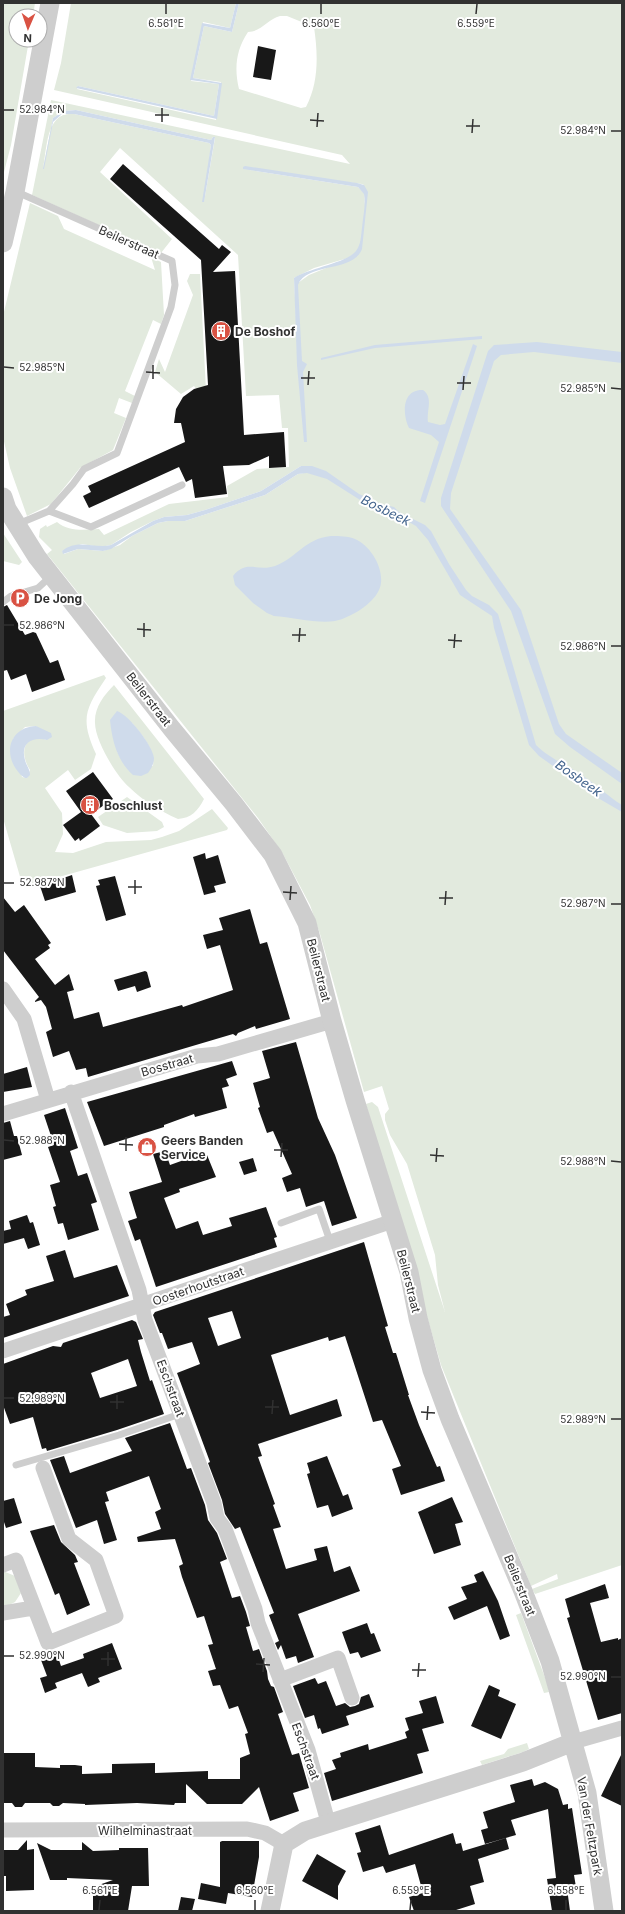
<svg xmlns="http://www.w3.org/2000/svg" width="625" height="1914" viewBox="0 0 625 1914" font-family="Inter,sans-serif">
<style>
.green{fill:#e2eade;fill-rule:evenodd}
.water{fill:#cfdbeb}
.building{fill:#181818;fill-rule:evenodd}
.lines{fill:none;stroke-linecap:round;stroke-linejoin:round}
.service{stroke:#cecece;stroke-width:7}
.minor{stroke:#cecece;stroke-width:15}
.tertiary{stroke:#cecece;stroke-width:19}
.ticks{fill:none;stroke:#313131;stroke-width:1.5}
.labels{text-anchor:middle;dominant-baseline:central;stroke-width:4;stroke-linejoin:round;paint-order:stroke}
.street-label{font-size:12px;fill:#313131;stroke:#fff}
.poi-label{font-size:12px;font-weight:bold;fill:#313131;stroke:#fff;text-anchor:start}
.water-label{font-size:13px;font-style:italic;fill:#44658e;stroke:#fff}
.ticks-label{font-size:10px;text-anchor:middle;fill:#313131;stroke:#fff;stroke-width:4;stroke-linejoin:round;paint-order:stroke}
</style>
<rect width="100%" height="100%" fill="#fff"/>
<path class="green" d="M3,3H35L33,16H16V40H29L11,145L3,176Z
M71,3H236L230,28L203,22L191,81L219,84L214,116L78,86L77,89L216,120L221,82L193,78L204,26L232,32L239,3H622V1565L535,1594L532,1589L558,1579L557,1574L531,1586L441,1365L366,1104L372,1102L378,1107L445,1312L438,1285L435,1255L407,1164L390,1135L385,1120V1114L389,1109L382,1086L364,1092L320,934L310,905L283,854L258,818L47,554L52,550L39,537L40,529L46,525L47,527L57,522C69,532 84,530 99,529L104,535L169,504L228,497L227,486L257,469L289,467L288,428H282L279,395L246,396L238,255L120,148L100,172L172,239L161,253L32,195L51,100L350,164L342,155L54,90L61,63ZM280,16H287L314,27C318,54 319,82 306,107L301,108L239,89C234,68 236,50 248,32C261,32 268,19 280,16ZM76,110L211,140L213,137L215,138L204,202L211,145L209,143L74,114C46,111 47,148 43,169L53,118L64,111ZM243,169L362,184L364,185L366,218L364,193L358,187ZM354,254L353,257L309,275L295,285L300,398L294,278L314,268L348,258ZM301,466L304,473L298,474L265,495L185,521H168L158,523L132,536L120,545L103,551L78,549L64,554L62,551L82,544L100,547L111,545L131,532L153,521L164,517L187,515L205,510L261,491Z
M30,203L58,216L64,229L155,270L151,257L161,262L164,315L161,324L153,320L125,391L135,396L132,403L119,398L114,413L126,418L113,450L80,468L51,504L27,516L10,468L3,437V316Z
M190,274H200L206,391H198L194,386L181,394L155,372L159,359L165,372L193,295L187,281Z
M3,533L22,562L19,565L3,561Z
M104,675L106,678C85,709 80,719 96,754L91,769L75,780L68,770L45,788L62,813L63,834L55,852L73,853L106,842L151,840L162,837L179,831L212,809L228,828L227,830L23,887L3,818V711ZM36,726L47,740C23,733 19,753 30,770L27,778L22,777L13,739L25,727Z
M114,685L204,799C198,811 191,818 178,819C160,811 143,801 129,787C116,776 95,740 95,723C94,708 104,695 114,685ZM132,723C142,735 155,749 153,766L120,757L117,751Z
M127,797L162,822L164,827L157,831L127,833L103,825L98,817Z
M3,1571L15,1576L21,1593L15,1602L3,1608Z
M521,1613L547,1683L549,1692L544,1693L516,1615Z
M527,1743L529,1749L523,1752L482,1765L480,1761L504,1754L508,1749Z"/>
<path class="water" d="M236,3H239L232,32L204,26L193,78L222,83L217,119L76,88L78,86L214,116L219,84L190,80L202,23L230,28Z
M76,110L211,140L213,137H215L204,202H202L211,145L209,143L74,114H62L53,122L44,169H43L53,118L64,111Z
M245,166L357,183L364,185L368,192L362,249C353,273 307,262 298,285L302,361L307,364L303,372L307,442H304L297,365L294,278C309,268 347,263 356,251C361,245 361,235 362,228C363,216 366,205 364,194L358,187L243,169V167Z
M482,336V339L375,348L321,360V358L375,345Z
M537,342L622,352V363L534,352L501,355L494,361L451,493L450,509L521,610L559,724L566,734L622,773V784L570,747L555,734L511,611L441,506V498L488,351L494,345Z
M473,344L477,346L425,503L420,501L439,442L431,435L409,428C402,414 402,389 423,390C434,398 426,411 428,422L440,425L445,424Z
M301,466H312L326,471L359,494L381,504L394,507L399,512L425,525L431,531L449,564L466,590L472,596L489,605L498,614L536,745C551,760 570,766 586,778C599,787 609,797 622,805V812L598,798L539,756L529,745L494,628L492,616L460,595L428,540L416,526L398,516L388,515L384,511L368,505L327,479L307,473L298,474L265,495L185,521H168L158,523L132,536L111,549L103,551L78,549L63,554L62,551C78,538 94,549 111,545L153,521L164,517L187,515L205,510L261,491Z
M331,536C339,536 348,536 355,539C372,546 387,573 379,590C373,604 350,618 335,621C318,624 292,617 274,616L267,613L253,603L235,585L233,576C247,559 257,572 275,566C298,557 304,539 331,536Z
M117,711C129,715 153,746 154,758C154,764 151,769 148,773L141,776L133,775C117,761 112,740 110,720Z
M36,726L51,733L52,737L47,740C32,736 20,743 25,760C26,765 30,769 30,775L27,778H25C21,776 19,773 16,769C3,750 12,727 36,726Z"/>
<path class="building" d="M258,46L276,50L271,80L253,77Z
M123,164L219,249L222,245L231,252L213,272L235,271L244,435L284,432L286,467L269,468V456L249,465L223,466L227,494L195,498L192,479L186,482L179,467L89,508L83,496L91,492L88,486L185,442L181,423H174L176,409L183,397L194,389L208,385L201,260L110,179Z
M7,605L25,635L33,632L36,633L50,663L58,660L65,680L32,692L26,674L11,680L7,670L3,671V607Z
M93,772L113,799L91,814L100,826L80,841L79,838L75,841L63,825L81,812L66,791Z
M205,853L206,859L218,855L226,883L214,886L216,892L204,895L193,857Z
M72,875L76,892L45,901L40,886Z
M115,876L126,915L106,921L96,886L100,885L98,880Z
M3,897L15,912L24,905L51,943L48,945L50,948L35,959L55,985L69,974L74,990L67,992L74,1019L99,1012L103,1027L182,1005L183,1007L233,990L220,945L207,949L203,935L223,930L219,918L250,909L260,944L267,942L290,1019L256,1029L255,1026L238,1033L236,1036L233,1034L88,1077L86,1068L76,1070L69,1051L53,1057L46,1032L52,1029L46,1007L41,1000L35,1002V1001L39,997L3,950Z
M145,971L147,972L151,987L137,992L135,986L118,991L114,980Z
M296,1042L318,1118L335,1155L357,1218L332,1226L324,1201L306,1207L300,1188L287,1192L282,1178L292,1174L273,1131L267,1133L258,1108L260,1107L253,1083L270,1078L262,1051Z
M232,1061L237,1075L226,1079L229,1086L222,1088L227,1108L195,1117L194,1114L164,1125V1127L104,1146L87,1102Z
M27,1067L32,1087L3,1092V1074Z
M65,1108L78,1148L70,1151L78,1176L87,1173L97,1202L91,1204L99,1230L68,1240L63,1223L58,1224L53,1207L56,1206L50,1185L60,1182L48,1147L54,1145L44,1115Z
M10,1121L14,1136H17L22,1155L3,1160V1123Z
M165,1151L170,1165L195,1156L196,1158L207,1155L216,1177L179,1189L180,1192L164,1198L176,1229L198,1221L203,1235L232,1226L229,1218L266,1207L277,1237L274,1238L277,1247L156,1287L140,1239L135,1241L128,1221L137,1218L129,1192L162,1182L153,1154Z
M253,1158L257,1171L244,1175L239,1162Z
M27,1215L30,1223L33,1222L40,1245L28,1249L24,1238L3,1244V1231L11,1229L9,1221Z
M364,1242L388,1326L385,1327L393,1353H396L409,1395H408L419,1425L437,1467L440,1466L445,1481L401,1495L392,1469L401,1466L382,1420L373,1422L345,1336L329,1341L328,1337L271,1355L290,1415L337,1399L342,1416L258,1444L262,1456L258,1457L275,1504L273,1505L281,1527L273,1529L286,1569L317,1560L314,1549L327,1546L334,1572L350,1566L360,1591L298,1614L314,1657L298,1663L296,1656L286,1659L281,1645L278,1650L275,1643L279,1641L269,1615L274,1613L240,1527L235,1529L225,1514L222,1500L208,1463L210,1462L177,1373L200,1364L192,1342L168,1349L162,1333H160L153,1315L155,1312ZM232,1311L241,1338L218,1346L208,1318Z
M65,1250L74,1278L117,1265L129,1296L3,1338V1317L10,1315L6,1304L27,1295L25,1290L54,1281L46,1256Z
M132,1320L136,1322L143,1339L138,1340L141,1352L150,1381L152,1380L164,1414L117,1430L47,1451L46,1448L42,1449L33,1417L10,1424L3,1405V1364L53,1346L61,1347L63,1343ZM128,1359L137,1386L100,1398L91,1373Z
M170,1423L187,1469L191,1468L205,1505L208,1520L217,1533L227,1559L220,1562L232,1598L240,1596L246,1612L250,1626L246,1627L253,1651L259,1649L267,1671L268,1679L271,1686L274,1687L283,1712L278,1714L292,1755L299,1753L309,1788L293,1793L299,1811L270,1821L259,1787L242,1804H207L186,1784V1803H175L174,1805L137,1803L85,1805V1804L63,1803L59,1806H53L50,1803H25L22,1807H15L12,1803H3V1753H35V1767L60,1768V1765H75L82,1766V1774L112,1773V1764L155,1763V1773L208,1771V1779H240V1758L250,1754L245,1734L248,1733L238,1706L229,1709L220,1685L213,1686L208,1671L216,1669L208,1645L213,1644L204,1616L197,1618L182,1577L179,1566L183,1564L175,1539L138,1542L137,1537L161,1529L155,1512L161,1509L149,1476L106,1492L109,1501L105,1502L117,1540L104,1544L97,1520L76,1528L50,1460L64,1456L70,1473L132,1451L125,1438Z
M327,1456L343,1496L348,1494L353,1509L332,1517L328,1505L317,1508L307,1474L310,1473L307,1463Z
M452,1497L463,1522L455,1524L461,1545L434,1554L418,1512Z
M14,1498L22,1523L6,1528L3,1519V1501Z
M54,1525L61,1542L75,1555L78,1562L74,1563L90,1605L67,1615L59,1593L55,1595L30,1531Z
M483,1571L498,1601L510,1636L500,1640L487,1606L454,1620L448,1607L467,1599L461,1587L477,1582L474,1575Z
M605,1584L609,1598L590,1603L601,1642L618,1638V1640L622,1638V1713L598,1720L567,1618L570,1617L565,1599Z
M367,1623L371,1634L374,1633L381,1651L361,1658L358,1652L350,1654L342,1632Z
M112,1643L122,1669L98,1678L100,1682L88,1687L82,1673L55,1683L57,1688L45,1693L40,1678L47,1676L41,1660L57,1654L61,1666L84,1658L83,1654Z
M315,1678L318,1684L326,1681L336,1706L345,1703L350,1707L355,1706L359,1704L361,1697L369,1694L374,1707L346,1716L349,1725L322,1734L320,1728L318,1729L314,1715L305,1718L293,1686Z
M489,1685L500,1690L498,1696L516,1704L501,1739L471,1726Z
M436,1696L444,1723L422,1729L429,1751L417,1754L423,1773L332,1801L324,1773L336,1769L332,1760L341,1757L340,1753L368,1744L369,1750L407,1738L405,1732L409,1730L405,1718L423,1713L419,1701Z
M622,1753V1806L601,1796Z
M532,1779L534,1786L545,1782L558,1789L563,1805L568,1804V1809L572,1808L582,1874L574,1875L576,1887L567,1888L570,1911H552L547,1879L556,1878L548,1809L511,1820L516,1835L485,1844L481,1830L488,1828L483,1812L515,1802L510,1785Z
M380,1825L389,1855L453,1833L456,1844L461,1843L463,1851L506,1838L509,1849L478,1859L484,1882L470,1886L475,1904L453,1911H414L409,1897L423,1893L415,1864L386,1873L383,1866L363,1872L357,1853L361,1852L355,1833Z
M27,1840V1850L34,1849V1890L6,1891V1876H3V1850H18Z
M222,1841H259V1857L252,1897L228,1893L226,1904L198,1899L201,1883L220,1887V1842Z
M82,1842L93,1851L119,1850V1848H148L149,1886H132L128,1911H93V1887L113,1880L67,1878V1880H50L37,1843L51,1850H82Z
M317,1854L346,1871L338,1886V1900L302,1881Z
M181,1897L195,1899L192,1911H178Z"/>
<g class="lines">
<path class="service" d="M17,192L172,261L175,285L171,307L117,453L84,469L73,484L49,511
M18,524L49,511L91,527L182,485
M3,602L11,596L38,588L51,576
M281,1223L319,1209L330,1241
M16,1465L119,1435L180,1414"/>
<path class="minor" d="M3,989L24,1019L48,1100
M71,1092L139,1290L145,1320L214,1503L217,1518L225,1529L255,1609L258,1623L308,1750L328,1822
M3,1114L197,1056L218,1054L332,1021
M3,1351L393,1221
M3,1565L16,1560L48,1643L116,1616L96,1560L69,1539L43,1468
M3,1613L33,1608
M280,1680L338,1658L352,1698
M573,1742L622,1728
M3,1830L247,1829L265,1833L284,1844"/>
<path class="tertiary" d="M3,243L15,192L50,3
M3,497L7,509L37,557L172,729L234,804L273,855L307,923L332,1021L355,1100L409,1272L418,1318L432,1370L450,1419L523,1591L550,1661L587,1793L604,1911
M270,1911L284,1844L305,1831L523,1762L573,1742"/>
</g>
<path class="ticks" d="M166,14V4M321,14V4M476,14L477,4M4,110H14M155,115H169M310,120L324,121M162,122V108M466,126H480M317,127L318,113M611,131H621M472,133L473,119M4,367L14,368M146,372L160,373M301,378H315M153,379V365M457,383H471M308,385L309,371M611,388L621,389M463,390L464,376M4,625H14M137,629L151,630M292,635H306M144,637V623M448,640L462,641M299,642L300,628M611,646H621M454,648L455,634M4,883H14M128,887H142M283,892L297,893M135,894V880M439,898H453M290,900L291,886M611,904H621M445,905L446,891M4,1140L14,1141M119,1144L133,1145M274,1150H288M126,1151V1137M430,1155L444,1156M281,1157L282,1143M611,1161L621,1162M436,1162L437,1148M4,1398H14M110,1402H124M265,1407H279M117,1409V1395M421,1412L435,1413M272,1414L273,1400M611,1419H621M427,1420L428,1406M4,1656H14M101,1659H115M256,1664L270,1665M108,1666V1652M412,1670H426M263,1672L264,1658M418,1677L419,1663M611,1677H621M99,1910L100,1900M255,1910V1900M410,1910L411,1900M566,1910V1900"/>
<defs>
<g id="building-disc" transform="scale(1)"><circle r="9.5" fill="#d95243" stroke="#fff"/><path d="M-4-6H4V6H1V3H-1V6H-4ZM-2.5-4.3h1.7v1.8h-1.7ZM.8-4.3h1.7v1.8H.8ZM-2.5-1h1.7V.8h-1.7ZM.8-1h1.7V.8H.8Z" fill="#fff"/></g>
<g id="parking-disc" transform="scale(1)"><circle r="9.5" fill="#d95243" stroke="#fff"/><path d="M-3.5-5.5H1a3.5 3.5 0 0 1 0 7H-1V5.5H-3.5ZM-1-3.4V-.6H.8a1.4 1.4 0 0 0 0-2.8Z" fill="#fff"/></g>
<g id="shop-disc" transform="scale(1)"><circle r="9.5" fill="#d95243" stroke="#fff"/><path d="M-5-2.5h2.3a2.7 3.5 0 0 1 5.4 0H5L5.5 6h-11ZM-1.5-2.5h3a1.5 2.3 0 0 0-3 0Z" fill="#fff"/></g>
</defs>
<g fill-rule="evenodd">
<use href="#building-disc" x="221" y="331"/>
<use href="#parking-disc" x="20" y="598"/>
<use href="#building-disc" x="90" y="805"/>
<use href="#shop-disc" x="147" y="1147"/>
</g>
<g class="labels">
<g class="street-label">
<text transform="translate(129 242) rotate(24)">Beilerstraat</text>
<text transform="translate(149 699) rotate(52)">Beilerstraat</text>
<text transform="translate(319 970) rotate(76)">Beilerstraat</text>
<text transform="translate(167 1065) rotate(-16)">Bosstraat</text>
<text transform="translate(409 1281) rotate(76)">Beilerstraat</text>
<text transform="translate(198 1286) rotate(-19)">Oosterhoutstraat</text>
<text transform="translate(171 1388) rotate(70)">Eschstraat</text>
<text transform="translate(520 1585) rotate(68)">Beilerstraat</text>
<text transform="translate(306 1751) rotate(70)">Eschstraat</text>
<text transform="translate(590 1826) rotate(80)">Van der Feltzpark</text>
<text x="145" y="1830">Wilhelminastraat</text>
</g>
<g class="poi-label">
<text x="235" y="331">De Boshof</text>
<text x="34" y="598">De Jong</text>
<text x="104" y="805">Boschlust</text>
<text x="161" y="1140">Geers Banden<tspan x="161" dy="14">Service</tspan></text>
</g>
<g class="water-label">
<text transform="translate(386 510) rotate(26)">Bosbeek</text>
<text transform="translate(579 778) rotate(35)">Bosbeek</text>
</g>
</g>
<g class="ticks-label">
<text x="166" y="27">6.561°E</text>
<text x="321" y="27">6.560°E</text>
<text x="476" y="27">6.559°E</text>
<text x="42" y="113">52.984°N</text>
<text x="583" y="134">52.984°N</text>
<text x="42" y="371">52.985°N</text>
<text x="583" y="392">52.985°N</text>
<text x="42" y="629">52.986°N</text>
<text x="583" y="650">52.986°N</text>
<text x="42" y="886">52.987°N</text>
<text x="583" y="907">52.987°N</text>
<text x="42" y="1144">52.988°N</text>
<text x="583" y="1165">52.988°N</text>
<text x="42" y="1402">52.989°N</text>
<text x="583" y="1423">52.989°N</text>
<text x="42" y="1659">52.990°N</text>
<text x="583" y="1680">52.990°N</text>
<text x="100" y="1894">6.561°E</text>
<text x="255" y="1894">6.560°E</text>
<text x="411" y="1894">6.559°E</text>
<text x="566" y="1894">6.558°E</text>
</g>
<rect width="625" height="1914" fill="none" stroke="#313131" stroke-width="8"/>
<g transform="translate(28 28) rotate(182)"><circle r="19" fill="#ffffff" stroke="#adadad"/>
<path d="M0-3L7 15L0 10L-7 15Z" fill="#d95243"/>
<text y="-6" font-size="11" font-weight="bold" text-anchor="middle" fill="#313131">N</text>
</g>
</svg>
